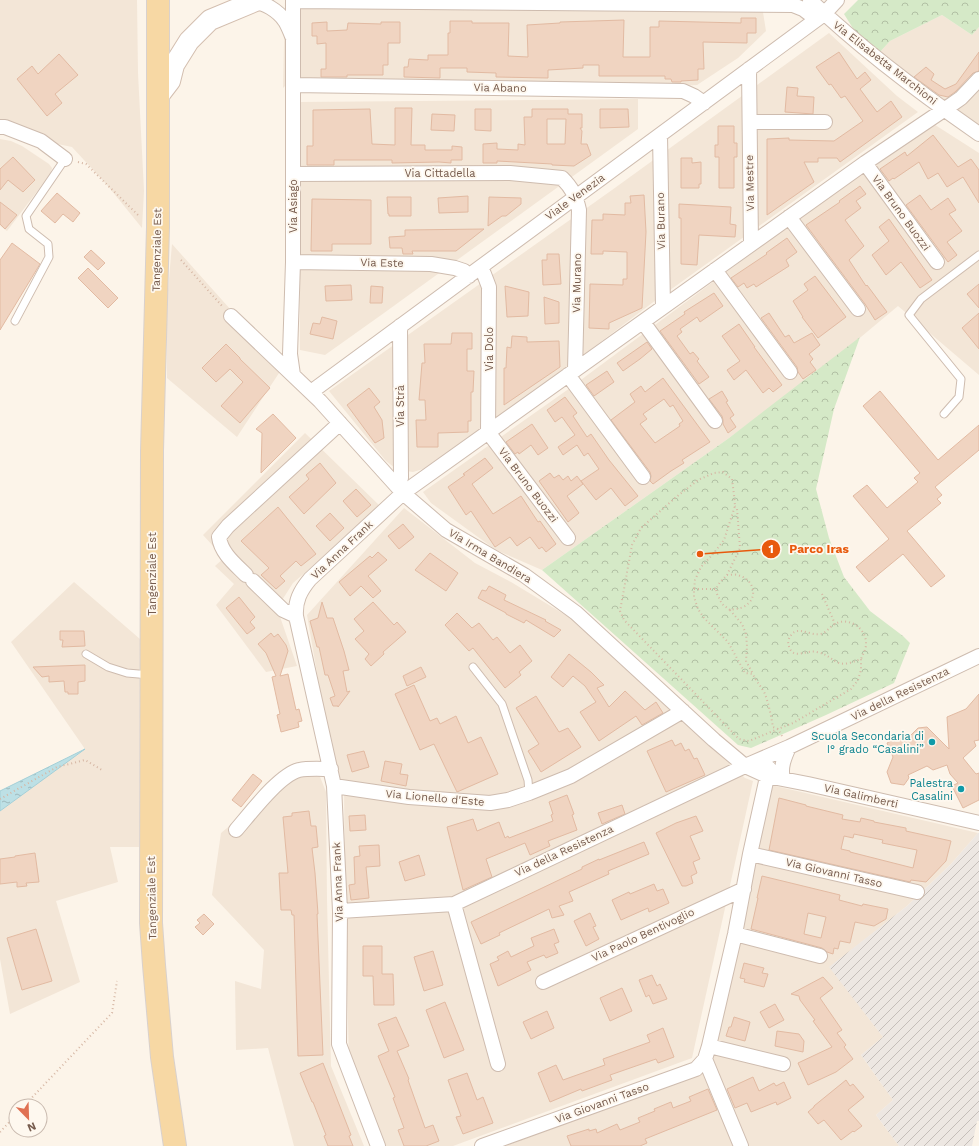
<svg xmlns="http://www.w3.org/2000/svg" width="979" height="1146" viewBox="0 0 979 1146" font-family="'Work Sans',sans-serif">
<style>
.residential{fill:#f3e6d7}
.industrial{fill:url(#industrial-furrows)}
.park{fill:url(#park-crowns)}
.water{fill:url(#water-ripples);stroke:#a4cfd7}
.building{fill:#f0d4c1;stroke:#e2baa2;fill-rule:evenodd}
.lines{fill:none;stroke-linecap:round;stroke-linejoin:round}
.lane-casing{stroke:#cebcaf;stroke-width:9}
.street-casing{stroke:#cebcaf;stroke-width:16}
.secondary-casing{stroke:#d3beaf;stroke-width:22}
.primary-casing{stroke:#d9d1cd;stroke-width:24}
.path{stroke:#d6b7a4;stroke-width:2;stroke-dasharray:1 3;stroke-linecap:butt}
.lane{stroke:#fff;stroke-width:7}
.street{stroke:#fff;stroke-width:14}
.secondary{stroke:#fff;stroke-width:20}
.primary{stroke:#f7d8a4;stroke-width:22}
.culture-dot{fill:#0f9aa8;stroke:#fef8ef;stroke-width:1.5}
.labels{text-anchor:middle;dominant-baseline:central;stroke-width:3.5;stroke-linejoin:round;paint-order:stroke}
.street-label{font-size:11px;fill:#765b4d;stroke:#fef8ef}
.culture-label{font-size:11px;fill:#0d838f;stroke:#fef8ef;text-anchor:end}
.leader{fill:none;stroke:#e8590c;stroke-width:1.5}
.callout-dot{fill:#e8590c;stroke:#fef8ef;stroke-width:1.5}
.mark-label{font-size:12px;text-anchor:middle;font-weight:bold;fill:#fff}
.callout-label{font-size:12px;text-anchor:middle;font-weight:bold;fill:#e8590c;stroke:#fef8ef;stroke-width:3.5;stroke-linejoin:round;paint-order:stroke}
</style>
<defs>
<pattern id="industrial-furrows" width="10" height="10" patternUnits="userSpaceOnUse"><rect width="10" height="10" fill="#ede7e2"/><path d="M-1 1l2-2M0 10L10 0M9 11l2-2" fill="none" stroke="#c5beb9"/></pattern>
<pattern id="park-crowns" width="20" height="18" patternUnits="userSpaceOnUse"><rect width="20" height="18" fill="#d5e9c7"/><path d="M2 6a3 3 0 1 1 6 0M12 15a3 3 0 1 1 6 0" fill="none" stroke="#b1c0a4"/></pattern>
<pattern id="water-ripples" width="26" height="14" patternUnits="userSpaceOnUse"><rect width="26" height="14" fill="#bde0e5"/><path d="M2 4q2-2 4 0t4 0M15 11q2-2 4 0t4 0" fill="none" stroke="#9eb9bc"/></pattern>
</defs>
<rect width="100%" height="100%" fill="#fcf4e9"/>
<path class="residential" d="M0,0H137L138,73L144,191L142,228L107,185L72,147L24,137L0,131Z
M285,0H761L766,31L738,58L697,85L660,87L286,85L283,88Z
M942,15L972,35L979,27V129L879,53L890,41Z
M829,33L897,96L918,112L652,303L561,372L468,439L423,469L413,472L406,471L395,468L386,461L329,391L612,190Z
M638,99V129L384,313L325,355L300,350L299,102Z
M932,123L979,153V375L898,306L819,372L729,438L542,570L496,550L431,503L423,492L570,388L752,253Z
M0,139L11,141L22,146L49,164L52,168L51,173L7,231L0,226Z
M172,244L280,365L281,370L237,437L167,378V302Z
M305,433L381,507L293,583L277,608L297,666L266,672L216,605L234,584L215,566L224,558L203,535Z
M404,508L475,563L511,582L577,622L745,778L753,781L692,1058L453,1146H383L349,1063L345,900L344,789L331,754L307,615Z
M74,582L140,639L139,847H110L118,882L56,901L80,982L10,1014L0,959V811L85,749L11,642Z
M315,764L326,792L327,900L331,1066L364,1146H294L268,1048L236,1050L235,981L261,989L264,950L212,895L221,833L274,789Z
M771,785L978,833L951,864L907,906L830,967L883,1037L861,1055L893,1100L876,1115L899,1146H505L704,1072Z"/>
<path class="industrial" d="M978,833H979V1121H977L972,1146H899L876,1115L893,1100L861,1055L883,1037L829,967L907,906L951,864Z"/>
<path class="park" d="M858,0H979V27L972,35L942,15L890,41L879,53L854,30L844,14Z
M860,337L834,409L816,489L829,538L844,577L870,611L903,636L910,643L894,683L826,715L751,748L738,745L542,570L729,438Z"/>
<path class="water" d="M85,749L0,811V791Z"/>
<path class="building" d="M741,18H756V33H747V43L703,42L704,69H698V80L681,81V82H672L671,79H665V76H599V65H583V68L548,70V78L496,77V73L467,72V68H440V78L404,77V67H408L409,59L428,60V55H448V33H450V21H472V23H509L508,56L528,57L527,25L560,23V22L624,20L623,57H650V27H659V21L741,23Z
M327,22V31L347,30L348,23L381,24V22H400V43H388V65H383V75H347V77H321V69H326V43L317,44V36H312V23Z
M839,52L857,79L865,72L871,80L860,89L877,112L891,101L902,117L840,162L837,158H818V162H804L814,182L767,215V139L789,138V140L834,141L863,121L845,96L841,98L831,84L829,85L816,67Z
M979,52V71L973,73L955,92L948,97L939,95L914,77L926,67L934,74L931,80L945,89L956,84Z
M59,54L78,75L55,94L62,103L47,116L17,79L32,66L38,74Z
M787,87L798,88L797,96L814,97L813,114L785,112Z
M395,108H412L411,145H425V150H452V146L462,147V160H451V163L439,162L392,163V160H334V165H307V146H313V110L370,109L372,144L395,145Z
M475,109H491V131L475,130Z
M532,109H568V114H582V128H580L582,131L581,144H587L591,155L574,166L552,165V164L497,161V163H483V144L497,143V149L518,150V144L525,145L524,117H532ZM547,119H566L565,144H547Z
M600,109H628L629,127L600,128Z
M432,114L455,115L454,131L431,130Z
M718,126H734V143H737V157H734V188H719V157H715V145H718Z
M933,135L958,167L971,159L979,170V203L963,177L947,187L938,173L928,179L919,162L894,179L893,178L889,181L880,169L905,152L907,156Z
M13,157L35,180L23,192L8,180L0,190V169Z
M681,158H692V163L701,162V184H699V188H681Z
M860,186L866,194L856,201L861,208L845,220L864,246L849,260L866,286L867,285L887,312L875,320L865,304L806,225L840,202L839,201Z
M57,193L80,213L73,222L63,214L55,223L41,211Z
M644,195L646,232L642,308L609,323V329L589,328L590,284L623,285V279H627V252L603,251V254H591L592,220H603V214L625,215V203H631L630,196Z
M920,195L931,210L948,198L956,210L949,214L962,231L947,242L957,255L948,262L906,205Z
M468,196V212L439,213L438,198Z
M387,197H411V216H389V214H388Z
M489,197L521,198V204L506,216H502L488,226Z
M312,199L371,200V244H332V251H311Z
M0,202L17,215L5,229L0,224Z
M679,204L731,207L730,224L736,225L735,237L699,235L697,265L681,264V218H679Z
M889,219L932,280L920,288L901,262L886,275L872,255L889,241L879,227Z
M484,229L456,251H412L413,254H403L402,248H390L389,237L405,236V230Z
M787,238L797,252L786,260L789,266L756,287L754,284L747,288L744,283L738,287L731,278L767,254L766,253Z
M12,243L40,264L0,330V260Z
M91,250L105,263L98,270L84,257Z
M547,254H559L561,284L543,285L542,260H547Z
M88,268L118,298L108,308L78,278Z
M815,276L846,317L818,338L802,317H803L793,301L808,290L804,284Z
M979,284V308L967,294Z
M351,285L352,300L326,301L325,286Z
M371,286L383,287L382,303H370Z
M505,286L529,292L528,316L507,317Z
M714,293L723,306L700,322L697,317L680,329L682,332L677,336L690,354L693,352L699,359L697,361L709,377L699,384L660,331L685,314L684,312Z
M544,297L559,302V323L545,324Z
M769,313L785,337L789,335L794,343L812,333L820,345L809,354L813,359L810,362L816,370L803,379L798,372L797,367L761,318Z
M979,313V349L962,328Z
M322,317L337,321L333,339L310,334L313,323L320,324Z
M739,324L755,347H754L782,385L773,392L769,388L763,393L746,370L734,380L727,370L740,361L722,336Z
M452,333H472V349H467V371H474L473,392H471V421H468V432L438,433V447H417L416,420H426L425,400H419L422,363H425L424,344H451Z
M512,336L527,337V342L559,341L560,367L504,405V368H506L507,347L511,348Z
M647,342L652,349L640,359L623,371L617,363Z
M226,344L240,358V359L270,388L240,423L221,406L243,382L230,369L216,382L202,368Z
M607,371L614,382L594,396L586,385Z
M663,378L710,442L682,460L684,463L671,471L653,484L650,481L651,476L650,472L611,420L635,402L630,394L641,386L645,392ZM664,399L670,407L673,405L683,421L679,424L680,426L655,443L640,424L647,419L643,414Z
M369,388L380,402L374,407L382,420L384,438L375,443L347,405Z
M722,391L728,401L726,402L734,415L730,418L736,427L728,433L723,424V420L722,416L709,399Z
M880,391L938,460L979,425V450L935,487L942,495L937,499L941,503L907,531L945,576L931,587L903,554L869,582L856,567L889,539L853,496L867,485L887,508L918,482L914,478L920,473L863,406Z
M565,397L577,413L573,416L587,437L591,434L609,460L638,496L625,506L611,488L596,500L581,481L599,469L588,453L584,456L577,445L563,455L558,447L575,435L562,417L555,422L547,410Z
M273,414L296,438L261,473L262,433L256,429Z
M532,424L548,448L538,455L531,445L519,454L518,452L515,454L506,442Z
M485,458L493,468L472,484L493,514L521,496L538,522L540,521L556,544L546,552L542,547L539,549L530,537L517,546L510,537L495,547L471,511L466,515L448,487L465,475L463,474Z
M320,463L336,483L304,514L289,497L309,479L306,475Z
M550,473L554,478L559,475L563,480L568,476L571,481L577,476L583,484L567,496L579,513L568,522L539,481Z
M356,489L371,505L357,517L343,501Z
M278,507L316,554L301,566L296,561L280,576L285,581L276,589L261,575L269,568L241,541Z
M330,513L344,528L330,541L316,526Z
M403,524L414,537L399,549L388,536Z
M378,552L387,560L368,576L381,591L373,598L361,586L350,596L339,582L370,556L372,558Z
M430,553L458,573L446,591L415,570Z
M489,586L506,595L504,600L546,620L545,621L561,630L554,637L526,620L524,623L506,614V613L478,598L482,590L486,591Z
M239,597L255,617L250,622L255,628L247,634L226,608Z
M322,602L327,618H333L344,651L349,670L343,671L347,692L350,691L338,707V706H333L330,698L335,696L328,675H325L319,647H317L310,621L318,618Z
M373,602L394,625L397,622L406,632L383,652L384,654L371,666L365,659L369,654L355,639L364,631L354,619Z
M457,613L472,628L479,623L493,640L497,637L510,653L520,645L532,661L519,672L521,675L505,688L473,648L469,651L445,625Z
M60,631H84L85,646L62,647L63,640H60Z
M271,633L274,637L278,634L286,645L288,651L280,676L288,674L296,710L299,709L302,721L298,722L299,727L281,732L277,715L280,714L272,677L276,676L266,653L258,644Z
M569,654L591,672L604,685L597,688L609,707L625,691L645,710L656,702L663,713L642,725L636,716L599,741L580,712L596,702L585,686L573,676L563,687L551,677Z
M85,665V681L78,682V694H68V692H65L64,681L49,682V676L42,677L33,667Z
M421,667L426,677L407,686L403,676Z
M414,685L430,721L437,718L440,724L456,716L468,743L481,737L498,774L457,792L434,744L420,750L395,694Z
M979,694V740L974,741L976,746L963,758L976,774L979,773V800L963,808L952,786L958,783L950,774L947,765L933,770L927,766L908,775L909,778L904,785L891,783L887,772L893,757L887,743L895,739L909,737L918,728L927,727L949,749L947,717L966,709Z
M536,696L559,732L568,728L581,747L541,772L528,751L539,744L516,708Z
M672,740L675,746L681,743L685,751L689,749L694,759L697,758L705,775L666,792L647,751Z
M364,751L369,767L352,772L347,755Z
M385,761L402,764L400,774L408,775L406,786L381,781Z
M253,774L262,781L241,807L232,800Z
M567,795L574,814L572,815L577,830L548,841L550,846L530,855L525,843L486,859L492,877L463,890L447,827L473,819L477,831L499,822L505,838L508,836L509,838L553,821L551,815L553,814L549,802Z
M779,798L806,805V806L843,815L842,819L860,822L861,818L874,821V822L906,828V831L951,841L946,861L926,882L911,880L910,882L769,850ZM854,834L883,840L882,843L917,850L913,868L850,852V851L841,849L844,836L853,838Z
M622,805L625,814L602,824L598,813Z
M309,811L311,826H316L318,847L312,848L315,873L318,914H317L323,1055L298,1056L294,915H292L291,910H281L279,873H288L283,817L292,816V813Z
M365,815L366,830L350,831L349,816Z
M696,816L703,831L690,836L700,859L693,862L697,873L691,876L693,883L686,886H682L656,833L676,823Z
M644,842L649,854L608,871L609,874L569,892L573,901L559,906L564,915L552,918L549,909L499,933L500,935L481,944L471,922L582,869V867L599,859V860Z
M379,845L380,866L366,867L369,898L351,900L349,885L355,884L354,857L360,856L359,846Z
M35,853L39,882L26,883L27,886L17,887V882L0,884V859L15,857V856Z
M419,855L425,875L405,881L399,862Z
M762,876L840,895L839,900L862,906L863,904L888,909L886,919L874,926L855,922L850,943L840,941L838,949L834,948L833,954L827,952L822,948L751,929L758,898H757ZM808,913L826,917L821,938L804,934Z
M654,884L657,891L663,889L669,903L649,912L648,908L621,920L612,900L629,892L630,894Z
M590,913L596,926L593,927L599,939L586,946L574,921Z
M204,914L214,924L203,935L195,927L200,923L197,920Z
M36,929L52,981L22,990L7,938Z
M554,929L559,942L554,944L558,953L546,958L544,955L527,962L531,970L498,986L490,964L499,960L497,957L508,951L511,957L534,946L531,938Z
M363,946H382V974H393L394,1005H374L373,976H363Z
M433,951L443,985L424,991L414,957Z
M744,963L764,968L762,973L768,974L764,987L744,982L745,979L740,978Z
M652,975L657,986L660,984L667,999L653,1004L649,995L646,997L639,980Z
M823,977L833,988L820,998L842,1030L837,1033L846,1045L844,1047L853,1059L836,1072L808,1085L798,1063L832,1047L813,1021L815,1020L800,1000L799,996L791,994Z
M622,988L632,1011L610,1021L600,998Z
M445,1002L464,1050L444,1058L426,1010Z
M775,1004L784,1020L769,1028L760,1012Z
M547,1011L554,1028L531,1039L523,1022Z
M396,1017L409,1046L397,1051L409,1079L408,1080L425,1128L433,1125L439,1141L426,1146H404L398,1130L404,1128L393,1098L395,1097L378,1056L389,1051L378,1024Z
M734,1017L750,1022L745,1041L726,1036L729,1027H731Z
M663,1028L674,1057L658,1063L656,1059L610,1075L612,1080L582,1091L581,1089L550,1102L538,1073L556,1065L563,1080L605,1065L603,1059L650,1042L647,1035Z
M777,1031L799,1034L804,1041L803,1052L775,1046Z
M323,1063L351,1135L349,1136L353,1146H328L324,1136L326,1135L313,1102H312L300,1073Z
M467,1073L477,1100L483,1097L493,1123L463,1134L456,1117L461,1116L448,1080Z
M753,1077L759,1091L774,1083L776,1086L784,1082L791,1098L777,1105L776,1102L751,1112L747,1103L735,1108L727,1089Z
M846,1080L850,1086L853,1084L864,1097L848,1110L862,1126L854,1132L853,1131L841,1140L824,1120L818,1124L808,1112L814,1107V1106Z
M708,1089L717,1110L645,1139L647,1143L640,1146H571L567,1136L589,1129V1131L596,1129L597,1133L617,1124L620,1130L640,1122L638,1118L655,1111L654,1109L671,1102L673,1108L691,1101L689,1097Z"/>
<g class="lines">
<g class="lane-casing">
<path id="lane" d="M15,321L49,257L48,244L29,229L26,216L65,159
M944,414L959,397L961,379L909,315L921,299L979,255
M86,654L108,667L127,673L150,675
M473,667L502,704L528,780L529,793"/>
</g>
<g class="street-casing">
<path id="street" d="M810,0C862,50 920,93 979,134
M251,3C263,0 279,12 285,21C288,26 290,31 292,36
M749,69L751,244
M293,85L683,91L694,96L704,103
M750,122H825
M0,127H5L41,141L65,159
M660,135L663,307
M865,163L937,262
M293,174L510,173L562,178C572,188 576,196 579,210L575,370
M789,217L858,309
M293,262L431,264L455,268L464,271L469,276
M480,268L484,274L489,287L488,432L568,538
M715,270L790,372
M231,316L320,401L403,493L446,530L524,575L576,613L714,740L745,766L767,776L808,784L979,823
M643,322L715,421
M293,375L290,354L293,262V1L793,5L803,9L811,15L824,14
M568,375L643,477
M311,392L824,14L837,0
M397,485L401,478L400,326
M246,575C235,564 221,553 219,537L228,526L340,423
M253,581L283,610L296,616
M783,779C780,768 784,758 789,747
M334,786L409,797L490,803L508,800L529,793L571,776L683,711
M236,830C250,814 279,775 299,770C309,768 321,769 331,769
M750,854L917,892
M454,904L498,1064
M340,911L454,904L745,766L789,747L979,656
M735,934L820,956
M543,982L744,889
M709,1046L783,1064
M705,1059L741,1146
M378,1146L339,1044L340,911L334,786L296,616C295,601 300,591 310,579L403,493L865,163L951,105L961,98L979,79
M482,1146L696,1069L705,1059L709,1046L735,934L750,854L769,768"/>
</g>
<g class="secondary-casing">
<path id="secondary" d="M157,98L170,81L174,65L189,41L210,20L258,0"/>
</g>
<g class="primary-casing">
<path id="primary" d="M158,0V227L152,451L151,923L154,965L162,1057L175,1146"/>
</g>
<path class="path" d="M78,162L86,164L138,215
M181,260L223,307
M727,575C730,575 734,574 737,575C754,578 760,599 743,607C739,609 734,609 730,610L722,604L717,594L716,589L720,582L727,575L740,548L737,509L735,506
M694,589H716
M822,594L835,624
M730,610L742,624L746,634L747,646L746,661L753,674
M782,736L778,729L749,741L739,739L624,620L620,611L632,545L641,528L675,498L698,480L714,473L723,472L732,479L734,495L735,506L724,540L713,554L701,567L695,580L694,589V597L698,609L704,618L728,642L745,673L753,674C756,682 762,687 765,694C769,705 771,716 773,727L778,729L793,723L851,689L858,680L861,670V659C853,662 844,666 837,662C829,658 827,654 817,652C806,649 790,663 788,641C795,622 807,636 820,634C827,633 830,626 835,624C849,616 867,629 866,644C866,649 863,654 861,659
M0,799L57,767L85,760L102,770
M24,1106L112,1013L117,981
M0,1132L16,1115"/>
<use href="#lane" class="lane"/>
<use href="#street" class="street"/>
<use href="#secondary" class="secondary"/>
<use href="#primary" class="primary"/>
</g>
<g class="culture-dot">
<circle cx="932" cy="742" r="4"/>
<circle cx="961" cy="789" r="4"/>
</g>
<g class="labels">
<g class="street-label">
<text transform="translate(885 63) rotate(38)">Via Elisabetta Marchioni</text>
<text transform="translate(500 88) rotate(1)">Via Abano</text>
<text x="440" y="173">Via Cittadella</text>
<text transform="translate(750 183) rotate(-91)">Via Mestre</text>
<text transform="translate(575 197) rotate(-36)">Viale Venezia</text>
<text transform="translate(293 206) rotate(-90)">Via Asiago</text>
<text transform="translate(901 213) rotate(54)">Via Bruno Buozzi</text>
<text transform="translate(661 221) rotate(-91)">Via Burano</text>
<text transform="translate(157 250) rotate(-89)">Tangenziale Est</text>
<text transform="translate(382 263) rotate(1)">Via Este</text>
<text transform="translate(577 283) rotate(-89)">Via Murano</text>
<text transform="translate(489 349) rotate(-90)">Via Dolo</text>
<text transform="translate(400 406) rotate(-90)">Via Strà</text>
<text transform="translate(528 485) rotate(53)">Via Bruno Buozzi</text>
<text transform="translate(342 550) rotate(-43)">Via Anna Frank</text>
<text transform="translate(490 556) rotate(31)">Via Irma Bandiera</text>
<text transform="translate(152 574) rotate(-90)">Tangenziale Est</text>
<text transform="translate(900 694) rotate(-26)">Via della Resistenza</text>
<text transform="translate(861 796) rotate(13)">Via Galimberti</text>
<text transform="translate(435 798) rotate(5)">Via Lionello d'Este</text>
<text transform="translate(564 851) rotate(-25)">Via della Resistenza</text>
<text transform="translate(834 873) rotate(13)">Via Giovanni Tasso</text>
<text transform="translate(338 882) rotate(-92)">Via Anna Frank</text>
<text transform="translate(152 898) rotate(-91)">Tangenziale Est</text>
<text transform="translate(643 935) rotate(-25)">Via Paolo Bentivoglio</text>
<text transform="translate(602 1103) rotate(-20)">Via Giovanni Tasso</text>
</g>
<g class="culture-label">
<text x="924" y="736">Scuola Secondaria di<tspan x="924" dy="13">I° grado “Casalini”</tspan></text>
<text x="953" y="783">Palestra<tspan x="953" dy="13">Casalini</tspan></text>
</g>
</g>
<path class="leader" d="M700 554L771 549"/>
<g class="callout-dot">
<circle cx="700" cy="554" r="4"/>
<circle cx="771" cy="549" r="10"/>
</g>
<g class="mark-label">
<text x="771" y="553">1</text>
</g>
<g class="callout-label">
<text x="819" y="553">Parco Iras</text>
</g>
<g transform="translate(28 1118) rotate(157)"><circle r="19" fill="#fef8ef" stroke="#c8b9ae"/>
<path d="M0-3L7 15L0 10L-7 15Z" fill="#e07153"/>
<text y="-6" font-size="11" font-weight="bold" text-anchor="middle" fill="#765b4d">N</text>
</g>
</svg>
